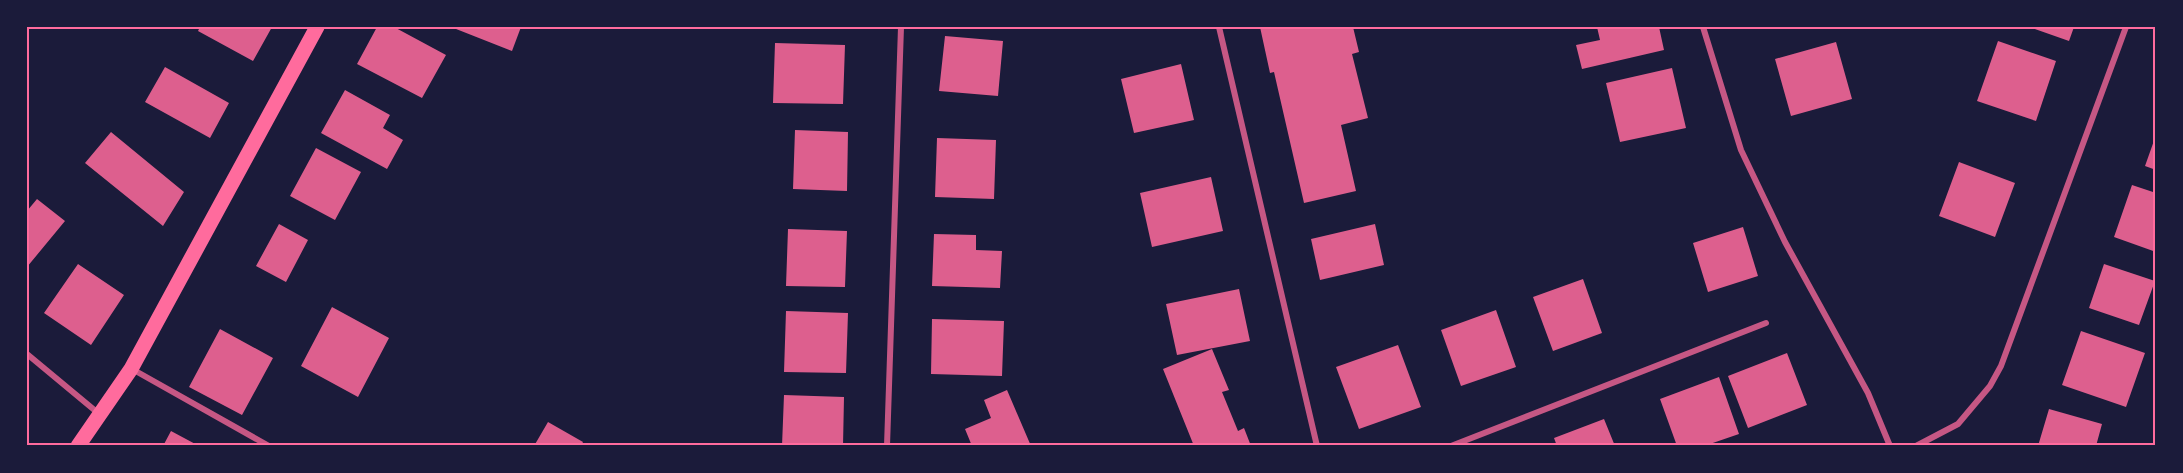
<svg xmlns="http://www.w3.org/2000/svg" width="2183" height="473" viewBox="0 0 2183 473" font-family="'Playfair Display',serif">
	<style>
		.building { fill: #dd5f8e }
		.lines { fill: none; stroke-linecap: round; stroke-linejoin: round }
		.minor { stroke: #c65784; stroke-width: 6 }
		.primary { stroke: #ff6b9d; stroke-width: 15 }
		.neatline { fill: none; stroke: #ff6b9d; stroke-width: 2 }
	</style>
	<rect width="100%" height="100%" fill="#1b1b3a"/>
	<!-- building -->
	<path class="building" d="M200,27H272L253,61L198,31Z
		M377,27H394L446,55L422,98L357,64Z
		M451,27H521L512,51Z
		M1260,27H1353L1359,52L1352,54L1368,118L1341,125L1356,191L1304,203L1274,72L1270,73Z
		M1597,27H1659L1664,50L1582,69L1576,45L1600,40Z
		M2029,27H2074L2069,41Z
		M945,36L1003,41L998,96L939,91Z
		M1998,41L2056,61L2036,121L1977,101Z
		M1836,42L1852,99L1791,116L1775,59Z
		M775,43L845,45L843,104L773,103Z
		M1181,64L1194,120L1134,133L1121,79Z
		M165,67L229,103L210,138L145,102Z
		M1672,68L1686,128L1620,142L1606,83Z
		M345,90L390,115L383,128L403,140L387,169L321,133Z
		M795,130L848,132L847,191L793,189Z
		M111,132L184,192L163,226L85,163Z
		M2156,135V170L2145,166Z
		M937,138L996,140L994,199L935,197Z
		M316,148L361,172L335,220L290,196Z
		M1959,162L2015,183L1995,237L1939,216Z
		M1211,177L1223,231L1152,247L1140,193Z
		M2132,185L2156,193V252L2114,237Z
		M37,199L65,221L27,267V211Z
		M279,224L308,240L286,282L256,266Z
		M1375,224L1384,265L1320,280L1311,239Z
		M1743,227L1758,276L1708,292L1693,243Z
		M788,229L847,231L845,287L786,286Z
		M934,234L976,235V250L1002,251L1000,288L932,286Z
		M78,264L124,295L91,345L44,313Z
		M2104,264L2155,281L2139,325L2089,308Z
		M1583,279L1602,333L1553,351L1533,297Z
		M1239,289L1250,341L1177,355L1166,304Z
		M332,307L389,338L358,397L301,366Z
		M1496,310L1516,367L1461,386L1441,330Z
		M786,311L848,313L846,373L784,372Z
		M932,319L1004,321L1002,376L931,374Z
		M220,329L273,358L242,415L189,387Z
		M2081,331L2145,353L2126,407L2062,385Z
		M1398,345L1421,407L1359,429L1336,367Z
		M1212,349L1229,390L1222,392L1238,431L1244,428L1251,446H1194L1163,369Z
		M1787,353L1807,405L1748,428L1728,376Z
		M1719,377L1739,434L1704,446H1677L1660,399Z
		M1007,390L1031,446H972L965,429L991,418L984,400Z
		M784,395L844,397L843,446H782Z
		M2049,409L2102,424L2096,446H2038Z
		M1604,419L1615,446H1557L1554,438Z
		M548,422L583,442L581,446H534Z
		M171,431L199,446H163Z"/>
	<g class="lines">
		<!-- minor -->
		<path class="minor" d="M1219,27L1317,446
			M1703,27L1741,150L1785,242L1868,393L1890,446
			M27,354L98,413
			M132,369L269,446
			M887,446L901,27
			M1451,446L1766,323
			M1916,446L1958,424L1990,386L2001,366L2126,27"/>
		<!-- primary -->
		<path class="primary" d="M78,446L131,369L317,27"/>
	</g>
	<!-- border -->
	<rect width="2183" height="473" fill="none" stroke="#1b1b3a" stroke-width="57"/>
	<rect x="28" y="28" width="2126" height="416" class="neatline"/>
</svg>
